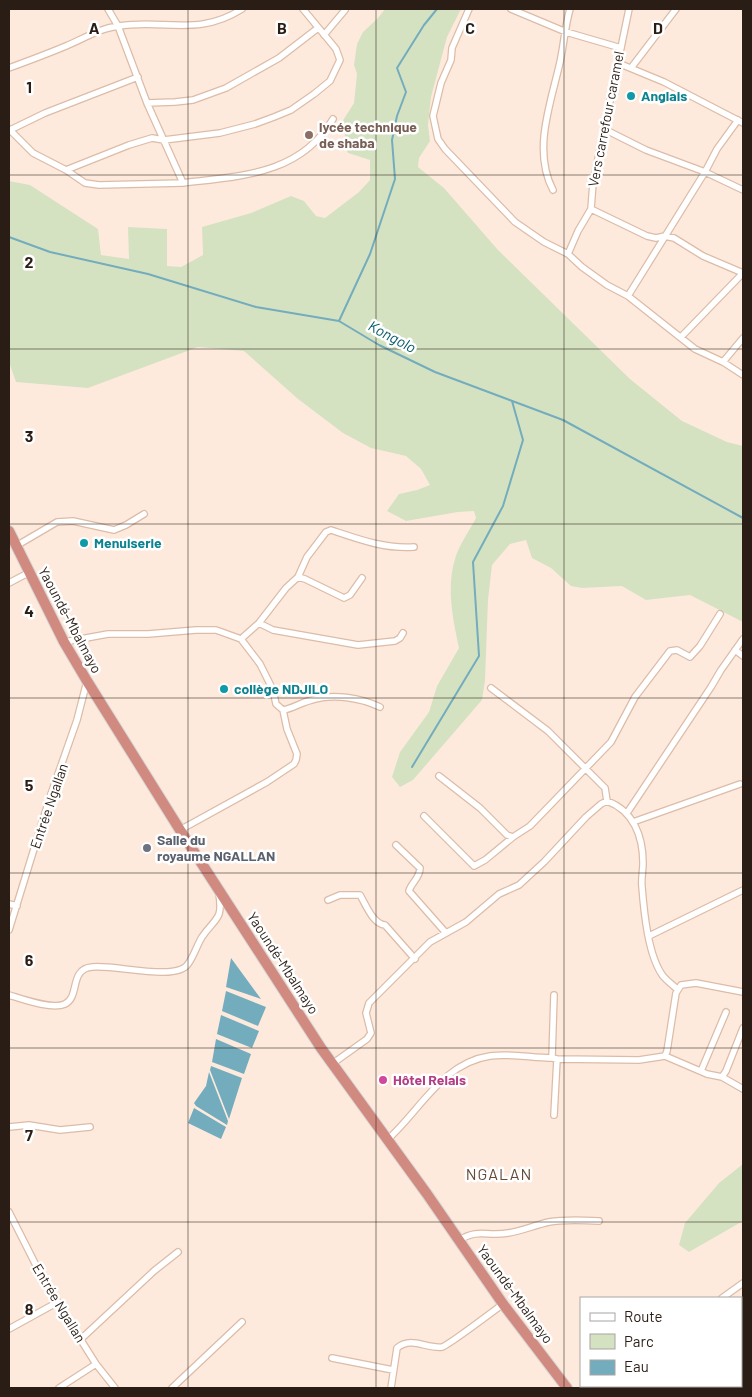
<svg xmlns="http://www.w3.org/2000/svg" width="752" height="1397" viewBox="0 0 752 1397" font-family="Barlow,sans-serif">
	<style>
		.green { fill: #d5e2c2 }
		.water { fill: #73acbc }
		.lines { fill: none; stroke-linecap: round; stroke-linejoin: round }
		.stream { stroke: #73acbc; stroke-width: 2 }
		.minor-casing { stroke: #dcbca7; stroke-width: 8 }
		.trunk-casing { stroke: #d8d6d5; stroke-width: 12 }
		.minor { stroke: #fff; stroke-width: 5.5 }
		.trunk { stroke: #d08a80; stroke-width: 10 }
		.grid { fill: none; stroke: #291d15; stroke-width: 1; stroke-opacity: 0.55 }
		.culture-dot { fill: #0f9aa8; stroke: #fff; stroke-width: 2 }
		.education-dot { fill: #8d6e63; stroke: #fff; stroke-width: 2 }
		.worship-dot { fill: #6b7280; stroke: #fff; stroke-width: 2 }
		.hotel-dot { fill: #d1479c; stroke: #fff; stroke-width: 2 }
		.labels { text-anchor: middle; stroke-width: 5; stroke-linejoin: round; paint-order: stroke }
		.culture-label { font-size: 14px; font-weight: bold; fill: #0d838f; stroke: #fff; text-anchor: start }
		.street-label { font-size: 14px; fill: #291d15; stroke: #fff }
		.education-label { font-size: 14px; font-weight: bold; fill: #785e54; stroke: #fff; text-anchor: start }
		.worship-label { font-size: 14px; font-weight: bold; fill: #5b616d; stroke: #fff; text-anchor: start }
		.hotel-label { font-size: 14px; font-weight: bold; fill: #b23c85; stroke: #fff; text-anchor: start }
		.water-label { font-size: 15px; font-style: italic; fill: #035869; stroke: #fff }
		.quarter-label { font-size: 16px; letter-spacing: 1px; fill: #654a38; stroke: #fff }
		.grid-label { font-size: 16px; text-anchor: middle; font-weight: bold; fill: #291d15; stroke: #fff; stroke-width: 5; stroke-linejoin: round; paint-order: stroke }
	</style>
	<rect width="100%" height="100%" fill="#feeadd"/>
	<!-- green -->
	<path class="green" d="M385,9H461L447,37L431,97L428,125L430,141L419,158L418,167L444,188L498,250L630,379L682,421L727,442L743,446V622L690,595L646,600L622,586L582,588L571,586L551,568L532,558L526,540L510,544L492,565L488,600L485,681L482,700L413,780L400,787L392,777L400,752L429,712L437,686L459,648C453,620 446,588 455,559C459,545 469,531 476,518L474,511L458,512L406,521L387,511L399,494L417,490L430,485L421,469L406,456L371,448L343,433L298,399L244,351L198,347L88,388L16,382L9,362V181L30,185L98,229L101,255L129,259L128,227L167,229V266L181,267L203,255L202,227L251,213L291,196L304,201L316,216L325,218L359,192L370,180V160L348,153L343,142L346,131L342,122L354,103L357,74L354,65L357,44L363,32L378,18Z
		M743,1164V1221L689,1252L679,1245L685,1223L719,1183Z"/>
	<!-- water -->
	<path class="water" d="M231,958L261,999L226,987Z
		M226,991L266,1007L258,1026L222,1011Z
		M221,1015L259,1031L252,1048L217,1034Z
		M216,1039L251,1054L244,1074L212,1062Z
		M211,1066L242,1078L229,1119L210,1070Z
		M209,1072L228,1121L227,1125L196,1106L194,1103L206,1086Z
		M194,1108L226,1127L221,1139L188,1123Z"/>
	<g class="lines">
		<!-- stream -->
		<path class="stream" d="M9,237L50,252L148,274L256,307L339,321L379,345L435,372L563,420L743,518
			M339,321L370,254L395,179L392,140L397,116L406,92L397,68L424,25L437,9
			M412,767L479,656L473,562L503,506L523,440L512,401"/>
		<!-- minor casing -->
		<g class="minor-casing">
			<path id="minor" d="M469,9L452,48L451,60L441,83L433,116L438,139L445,149L515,222L544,242L568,254L582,267L607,285L628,296L695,349L723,362L743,375
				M511,9L566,32L621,48
				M324,35L345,10
				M618,63L664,82L743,123
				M9,68C28,61 47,54 66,46C83,39 100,28 119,26C165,19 198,37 242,9
				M631,68L676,9
				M147,103L175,102L193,100L226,88L279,58L318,28
				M9,129L33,153L66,170L85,183L99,185L183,183L147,103L118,26L108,9
				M604,129L646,150L705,172L743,190
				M10,130L45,113L138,77
				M66,170L129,145L152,138L164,140L220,133L255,124L274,117L291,110L314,94L330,81L340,60L336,49L303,9
				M183,183C240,176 300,175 333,119
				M553,190C532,150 551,103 560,62C564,44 565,26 570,9
				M591,209L647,236L656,238L665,236L674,238L703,256L743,273
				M568,254L578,231L591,209L593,183L629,9
				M628,296L705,172L717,149L738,120
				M681,337L743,273
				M723,362L743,338
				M16,546L57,522L73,521L114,530L126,525L144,514
				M298,577L305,579L344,598L350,595L362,578
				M9,583L30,572
				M259,623L273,630L358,645L395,641L400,638L403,633
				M241,639L259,623L286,588L298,577L307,557L326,532L331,530C358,539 384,549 414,547
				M64,642L108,634H148L196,630H216L241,639L260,664L273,690L276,704L283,710L287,729L297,754L296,760L294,764L267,782L180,830
				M735,650L743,656
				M491,688L548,731L605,788L607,801
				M283,710C292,709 302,702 312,700C333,693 361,698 380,707
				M439,776L480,808L507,835L513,837L530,826L611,742L635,697L670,651L677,650L690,657L700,646L720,614
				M627,813L711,687L721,670L743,639
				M424,816L474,866L485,860L513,837
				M633,822L740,784
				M396,845L420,868C420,878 411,883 409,891L446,933
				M328,900L340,895H360C366,905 373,924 385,925L415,959
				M9,904L17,906
				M9,930L50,797L77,720L87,681
				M649,936L743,890
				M9,995C22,999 52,1010 65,1004C80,997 69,969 92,967C114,964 176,982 188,964C194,956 197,945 202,937C216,917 223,920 219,894
				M665,1056L707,1074L722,1077L726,1071L743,1028
				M552,1058L554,995
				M332,1064L367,1039L371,1033L366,1013L369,1003L430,942L466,922L499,894L519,885L544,862L586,817L601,804L607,801C634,811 643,837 643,863C643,871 641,879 642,887C644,912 648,956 663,976C667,981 673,985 677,989
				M701,1071L726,1012
				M722,1077L743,1089
				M554,1115L557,1059
				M9,1127L29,1125L60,1130L90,1127
				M387,1140C420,1111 442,1063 490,1056C510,1053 532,1058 552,1058L557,1059L639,1060L665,1056L667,1051L676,993L681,985L696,983L743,992
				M9,1212L45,1283L96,1364L115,1388
				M459,1240C480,1228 486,1237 508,1233C522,1231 535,1225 549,1222C565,1219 582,1220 599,1221
				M722,1298L743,1283
				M9,1329L58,1302
				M81,1339L154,1271L178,1252
				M332,1358L393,1370
				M59,1388L96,1364
				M172,1388L242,1322
				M391,1388L397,1348C412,1336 426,1349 442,1347C447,1346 495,1310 503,1304
				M593,1388L597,1386"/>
		</g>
		<!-- trunk casing -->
		<g class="trunk-casing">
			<path id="trunk" d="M9,531L64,642L87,681L180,830L321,1048L427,1194L503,1304L567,1388"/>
		</g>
		<!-- minor -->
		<use href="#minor" class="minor"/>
		<!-- trunk -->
		<use href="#trunk" class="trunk"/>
	</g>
	<!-- grid -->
	<path class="grid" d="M188,9V1388M376,9V1388M564,9V1388M9,175H743M9,349H743M9,524H743M9,698H743M9,873H743M9,1048H743M9,1222H743"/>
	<!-- markers -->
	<g class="culture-dot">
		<circle cx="631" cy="96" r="5"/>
		<circle cx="84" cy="543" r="5"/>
		<circle cx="224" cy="689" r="5"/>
	</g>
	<circle class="education-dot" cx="309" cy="135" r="5"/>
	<circle class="worship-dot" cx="147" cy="848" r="5"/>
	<circle class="hotel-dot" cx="383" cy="1080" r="5"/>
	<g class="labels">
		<!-- culture labels -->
		<g class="culture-label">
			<text x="641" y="101">Anglais</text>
			<text x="94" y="548">Menuiserie</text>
			<text x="234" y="694">collège NDJILO</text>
		</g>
		<!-- street labels -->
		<g class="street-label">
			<text transform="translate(606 119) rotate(-79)" y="5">Vers carrefour caramel</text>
			<text transform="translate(70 620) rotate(62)" y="5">Yaoundé-Mbalmayo</text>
			<text transform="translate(49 806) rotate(-71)" y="5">Entrée Ngallan</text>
			<text transform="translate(283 963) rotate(57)" y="5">Yaoundé-Mbalmayo</text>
			<text transform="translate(515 1294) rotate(54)" y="5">Yaoundé-Mbalmayo</text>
			<text transform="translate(59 1303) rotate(59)" y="5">Entrée Ngallan</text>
		</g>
		<!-- education labels -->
		<g class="education-label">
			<text x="319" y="132">lycée technique<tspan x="319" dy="16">de shaba</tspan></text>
		</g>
		<!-- worship labels -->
		<g class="worship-label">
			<text x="157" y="845">Salle du<tspan x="157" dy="16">royaume NGALLAN</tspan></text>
		</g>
		<!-- hotel labels -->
		<g class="hotel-label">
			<text x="393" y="1085">Hôtel Relais</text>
		</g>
		<!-- water labels -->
		<g class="water-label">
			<text transform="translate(392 337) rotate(28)" y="5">Kongolo</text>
		</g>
		<!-- quarter labels -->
		<g class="quarter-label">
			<text x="499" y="1180">NGALAN</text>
		</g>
	</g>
	<g class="grid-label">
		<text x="94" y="34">A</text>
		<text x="282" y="34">B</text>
		<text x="470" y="34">C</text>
		<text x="658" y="34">D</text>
		<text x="29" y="93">1</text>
		<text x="29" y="268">2</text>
		<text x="29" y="442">3</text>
		<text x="29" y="617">4</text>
		<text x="29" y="791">5</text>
		<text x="29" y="966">6</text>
		<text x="29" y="1141">7</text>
		<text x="29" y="1315">8</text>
	</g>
	<!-- border -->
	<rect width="752" height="1397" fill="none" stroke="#291d15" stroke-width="20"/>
	<!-- legend -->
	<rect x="580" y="1297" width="162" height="90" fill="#ffffff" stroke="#a9a5a1"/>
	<rect x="590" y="1313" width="25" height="8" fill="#ffffff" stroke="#a9a5a1"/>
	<text x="624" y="1322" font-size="15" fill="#291d15">Route</text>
	<rect x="590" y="1334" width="25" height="15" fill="#d5e2c2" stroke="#a9a5a1"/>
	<text x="624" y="1347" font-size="15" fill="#291d15">Parc</text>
	<rect x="590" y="1360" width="25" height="15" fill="#73acbc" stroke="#a9a5a1"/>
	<text x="624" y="1372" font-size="15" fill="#291d15">Eau</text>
</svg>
